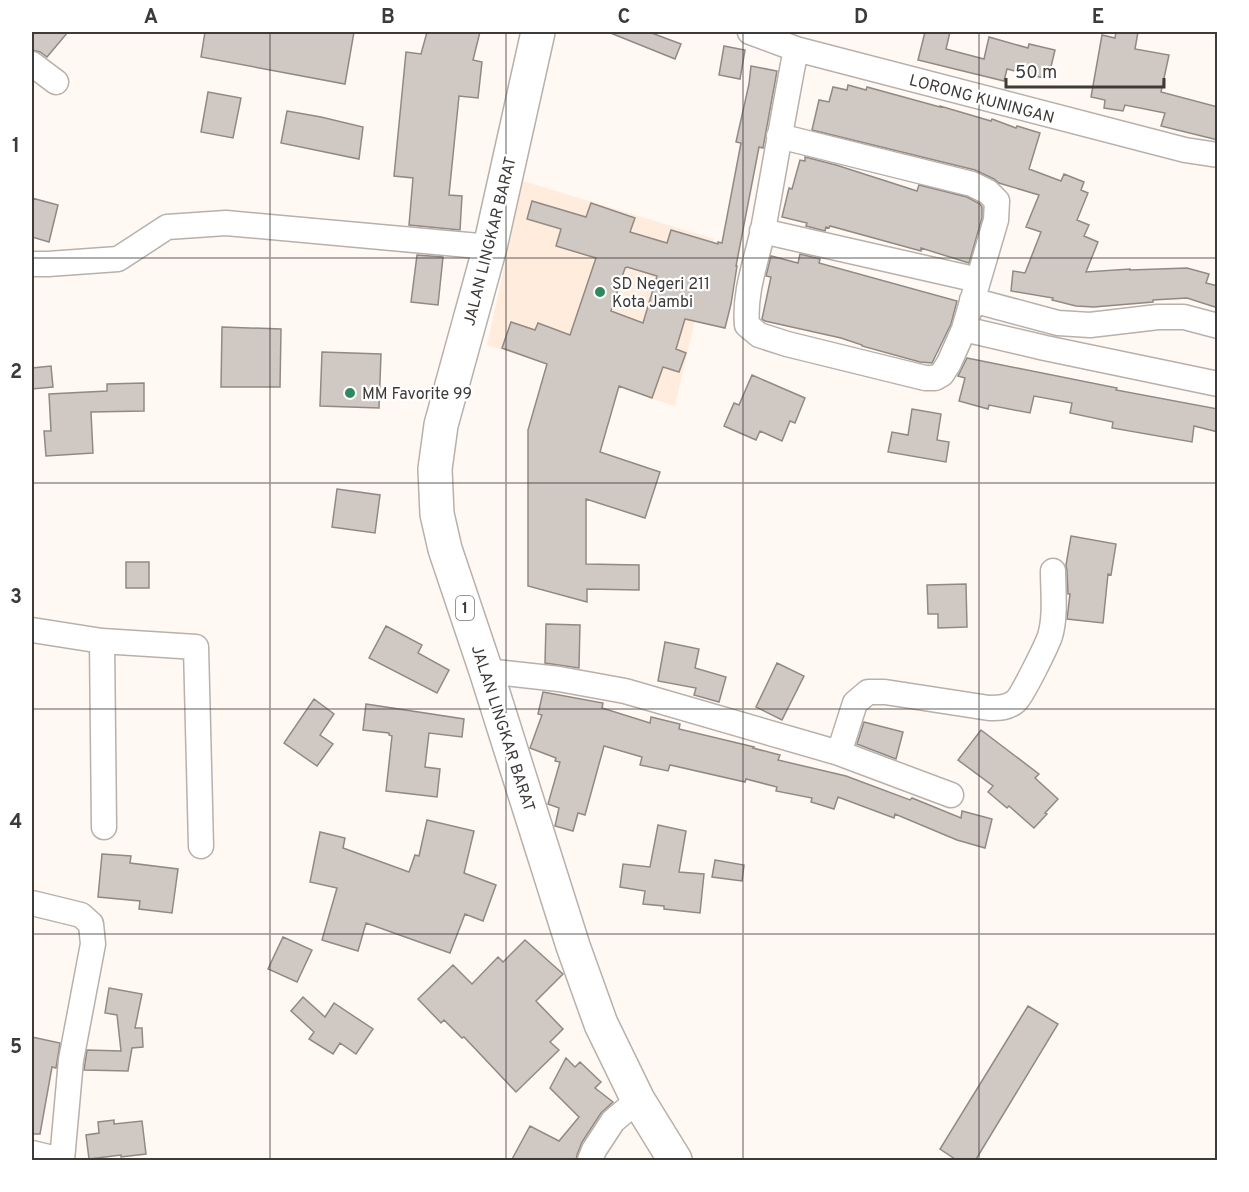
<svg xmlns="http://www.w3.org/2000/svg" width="1249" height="1192" viewBox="0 0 1249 1192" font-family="Overpass,sans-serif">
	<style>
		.education { fill: #ffecdc }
		.building { fill: #d0c8c2; stroke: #918a84; stroke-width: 1.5; fill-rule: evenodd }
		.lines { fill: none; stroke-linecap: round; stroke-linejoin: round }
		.minor-casing { stroke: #b8b0ab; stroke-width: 27 }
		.trunk-casing { stroke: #b8b0ab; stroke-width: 36 }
		.minor { stroke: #fff; stroke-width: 24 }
		.trunk { stroke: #fff; stroke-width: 33 }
		.grid { fill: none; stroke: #3d3a38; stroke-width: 1.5; stroke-opacity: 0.55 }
		.poi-dot { fill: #30895e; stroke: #fff; stroke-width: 2 }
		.labels { text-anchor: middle; stroke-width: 4.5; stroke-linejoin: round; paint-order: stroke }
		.shield { fill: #fff; stroke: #777574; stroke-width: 1.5 }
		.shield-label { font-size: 15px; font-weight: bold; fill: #3d3a38 }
		.street-label { font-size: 16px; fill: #3d3a38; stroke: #fff }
		.poi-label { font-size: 16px; fill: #3d3a38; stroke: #fff; text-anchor: start }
		.neatline { fill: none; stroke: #3d3a38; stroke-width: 2 }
		.grid-label { font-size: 20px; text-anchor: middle; font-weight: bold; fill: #3d3a38 }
	</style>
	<rect width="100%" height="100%" fill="#fff8f3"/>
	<!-- education -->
	<path class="education" d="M523,181L714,239L675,406L487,345Z"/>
	<!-- building -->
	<path class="building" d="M32,32H68L47,57L40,52L32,50Z
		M205,32H354L345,84L201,57Z
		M427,32H480L473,60L482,62L478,98L459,96L449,195L462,196L460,230L409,225L413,178L394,176L406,52L421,54Z
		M608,32H649L681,44L675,59Z
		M925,32H950L946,49L984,59L989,37L1028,48L1029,44L1055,50L1048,79L1007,69L1004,81L918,60Z
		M1116,32H1138L1135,49L1169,55L1161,92L1218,107V140L1161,126L1165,113L1125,105L1123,111L1104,108L1105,100L1091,97L1102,35L1115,38Z
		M724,46L745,50L740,79L719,75Z
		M751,66L777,71L763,148L759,147L736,266H737L731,304L725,328L685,319L676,349L686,353L679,372L663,367L652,398L619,386L600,452L660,472L645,518L586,499V564L639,565V590L587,589V602L528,586V430L547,364L502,348L511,322L535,330L538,323L570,335L596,258L556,246L561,229L527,219L532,201L586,217L591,203L635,218L630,232L667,243L671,230L718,244V242L722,243L741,143L736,142L749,84ZM627,267L657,276L643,323L611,311L625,268Z
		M848,85L866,90L867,87L940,107V106L991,121L992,119L1016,128L1017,126L1040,133L1029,169L1061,181L1064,174L1084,182L1081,190L1088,193L1077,220L1089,225L1084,236L1098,242L1086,272L1130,269V270L1187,268L1209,274L1206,283L1218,286V308L1187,298L1153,300V302L1094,307L1076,306L1052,300L1053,298L1011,291L1013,271L1025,273L1041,232L1026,227L1039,195L999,183L994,179L975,170L812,130L819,100L829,102L833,87L847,90Z
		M208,92L241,98L233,138L201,132Z
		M287,111L321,117L363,127L359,159L281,143Z
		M805,157L836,165L917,191L919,185L967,197L980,204L982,207V218L969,263L921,248V251L830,226L829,228L826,227L825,231L806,226L807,223L782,217L789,188L792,189L800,160L805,161Z
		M32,198L58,205L49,242L32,237Z
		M800,254L820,259L819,263L957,301L951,324L932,363L920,362L862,346V345L841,338L765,321L762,319L771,277L766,276L771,256L798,263Z
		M417,255L443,257L438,305L411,302Z
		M222,327L281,329L280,387H221Z
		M322,352L381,354L379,408L320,406Z
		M967,358L1117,388L1116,390L1218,409V432L1194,426L1192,442L1112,428L1113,422L1070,413L1072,403L1034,396L1030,413L989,405L988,409L959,401L965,378L958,376Z
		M51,366L53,387L32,389V368Z
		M752,375L805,398L795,423L790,421L782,441L760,431L756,440L724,426L734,403L739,405Z
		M144,383V411L91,412L93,453L46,456L44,431H51L49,394L107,391V384Z
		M912,409L941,414L937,440L949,442L946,462L888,452L892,432L908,435Z
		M337,489L380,495L375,533L332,527Z
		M1071,536L1116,544L1111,575L1108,574L1103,623L1067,619L1070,594H1068L1067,571L1066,565Z
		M126,562H149V588H126Z
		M966,584L967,627L938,628V614H928L927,585Z
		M546,624L580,625L579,668L545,663Z
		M386,626L422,645L418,653L449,670L437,693L369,658Z
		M665,642L699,649L695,668L726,677L719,702L694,695L696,688L658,681Z
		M777,663L804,676L782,720L756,707Z
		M543,692L603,703L602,708L650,723L651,717L680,724L679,729L754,747L753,748L780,755L778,760L846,776L910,800L912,798L961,818L962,811L992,819L985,848L957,840L895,814L894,818L838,797L834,809L811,802L812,798L776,791L777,787L746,779L745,782L670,765L668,771L640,765L642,757L604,746L585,815L578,813L573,831L555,826L559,808L548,804L560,762L555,761L556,758L530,748L542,715L538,714Z
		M314,699L334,714L320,735L333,744L317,766L284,743Z
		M366,704L464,719L462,737L429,733L425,767L440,769L437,797L386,791L392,736L389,735V733L363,730Z
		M864,722L903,732L896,759L857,744Z
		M981,730L1039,774L1035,778L1058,799L1045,813L1047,814L1034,828L1009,806L1007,808L988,792L993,786L958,760Z
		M427,820L474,831L464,873L496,885L483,921L465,914L450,953L366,923L358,951L322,940L337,888L310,882L320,832L345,838L343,848L409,872L415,855L419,856Z
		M658,825L686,831L679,872L704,874L700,913L664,909V906L643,904L645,891L620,887L623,864L650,867Z
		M102,854L131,856L130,863L178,869L172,913L139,909L140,901L98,897Z
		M715,860L744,865L742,881L712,877Z
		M283,937L312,950L297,982L268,969Z
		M525,940L563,974L536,1001L563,1029L550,1042L559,1050L516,1092L464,1037L462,1038L444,1020L441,1023L418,999L453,965L472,984L498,957L503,962Z
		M109,988L142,994L135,1028H142L143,1047L132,1048L128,1071L84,1070L87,1050L121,1051L117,1015L105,1013Z
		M303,997L325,1017L334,1003L373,1029L356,1054L340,1043L333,1054L309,1039L314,1032L291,1011Z
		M1028,1006L1058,1024L975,1161H958L940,1149Z
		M32,1037L60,1043L56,1068L52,1067L40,1134H32Z
		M566,1058L575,1067L580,1062L601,1082L595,1088L613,1102L601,1113L582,1142L577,1155L576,1161H511L530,1126L559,1141L579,1117L550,1088Z
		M114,1120V1124L142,1121L146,1154L121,1157V1155L89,1159L86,1135L99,1133L98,1122Z"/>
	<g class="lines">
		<!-- minor casing -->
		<g class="minor-casing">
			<path id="minor" d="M750,32L796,49L1185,150L1218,155
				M32,64L56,82
				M779,136L972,184L988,192L997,201L996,220L964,329L949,363L942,374L935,378H925L787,344L759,335L747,325C744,293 756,262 763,230C774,170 784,110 796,49
				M762,231L978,280
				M32,264H48L118,259L167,227L226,223L490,247
				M972,300L1058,323L1090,325L1158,317H1184L1218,326
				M964,329L1045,348L1218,384
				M32,630L102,641L196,647L201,846
				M102,641L104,827
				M486,671L559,679L625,691L839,753L951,795
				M839,753L855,703L868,692H885L989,708C999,708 1008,708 1016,701C1022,696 1047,645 1050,636C1056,616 1053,592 1053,571
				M32,903L81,915L91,924L93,944L71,1060L62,1160
				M32,1153L61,1160
				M590,1160L594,1150L613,1121L638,1100"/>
		</g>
		<!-- trunk casing -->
		<g class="trunk-casing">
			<path id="trunk" d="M538,32L490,247L441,425L435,469L437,514L445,549L486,671L573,946L601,1024L638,1100L675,1160"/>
		</g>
		<!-- minor -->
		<use href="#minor" class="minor"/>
		<!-- trunk -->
		<use href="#trunk" class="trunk"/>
	</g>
	<!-- grid -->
	<path class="grid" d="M270,32V1160M506,32V1160M743,32V1160M979,32V1160M32,258H1218M32,483H1218M32,709H1218M32,934H1218"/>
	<!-- markers -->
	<g class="poi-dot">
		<circle cx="600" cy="292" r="6"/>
		<circle cx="350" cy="393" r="6"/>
	</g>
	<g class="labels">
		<!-- shield labels -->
		<rect class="shield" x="456" y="596" width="18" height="24" rx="4.5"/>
		<g class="shield-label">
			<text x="465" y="613">1</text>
		</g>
		<!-- street labels -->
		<g class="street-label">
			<text transform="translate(982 98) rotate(15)" y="6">LORONG KUNINGAN</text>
			<text transform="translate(489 241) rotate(-76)" y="6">JALAN LINGKAR BARAT</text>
			<text transform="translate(504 728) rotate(72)" y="6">JALAN LINGKAR BARAT</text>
		</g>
		<!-- poi labels -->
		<g class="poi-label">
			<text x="612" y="289">SD Negeri 211<tspan x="612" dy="18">Kota Jambi</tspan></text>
			<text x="362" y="399">MM Favorite 99</text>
		</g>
	</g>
	<!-- border -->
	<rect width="1249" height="1192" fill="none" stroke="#ffffff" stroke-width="66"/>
	<!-- scale -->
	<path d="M1006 78v9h158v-9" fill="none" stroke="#3d3a38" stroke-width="3"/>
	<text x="1015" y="78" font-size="18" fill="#3d3a38" stroke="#ffffff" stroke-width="4.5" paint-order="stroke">50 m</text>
	<rect x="33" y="33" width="1183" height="1126" class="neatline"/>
	<g class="grid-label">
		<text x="151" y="23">A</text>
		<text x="388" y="23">B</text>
		<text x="624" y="23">C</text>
		<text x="861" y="23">D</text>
		<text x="1098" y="23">E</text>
		<text x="16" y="152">1</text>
		<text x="16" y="378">2</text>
		<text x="16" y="603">3</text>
		<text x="16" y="828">4</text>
		<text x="16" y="1053">5</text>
	</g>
</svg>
